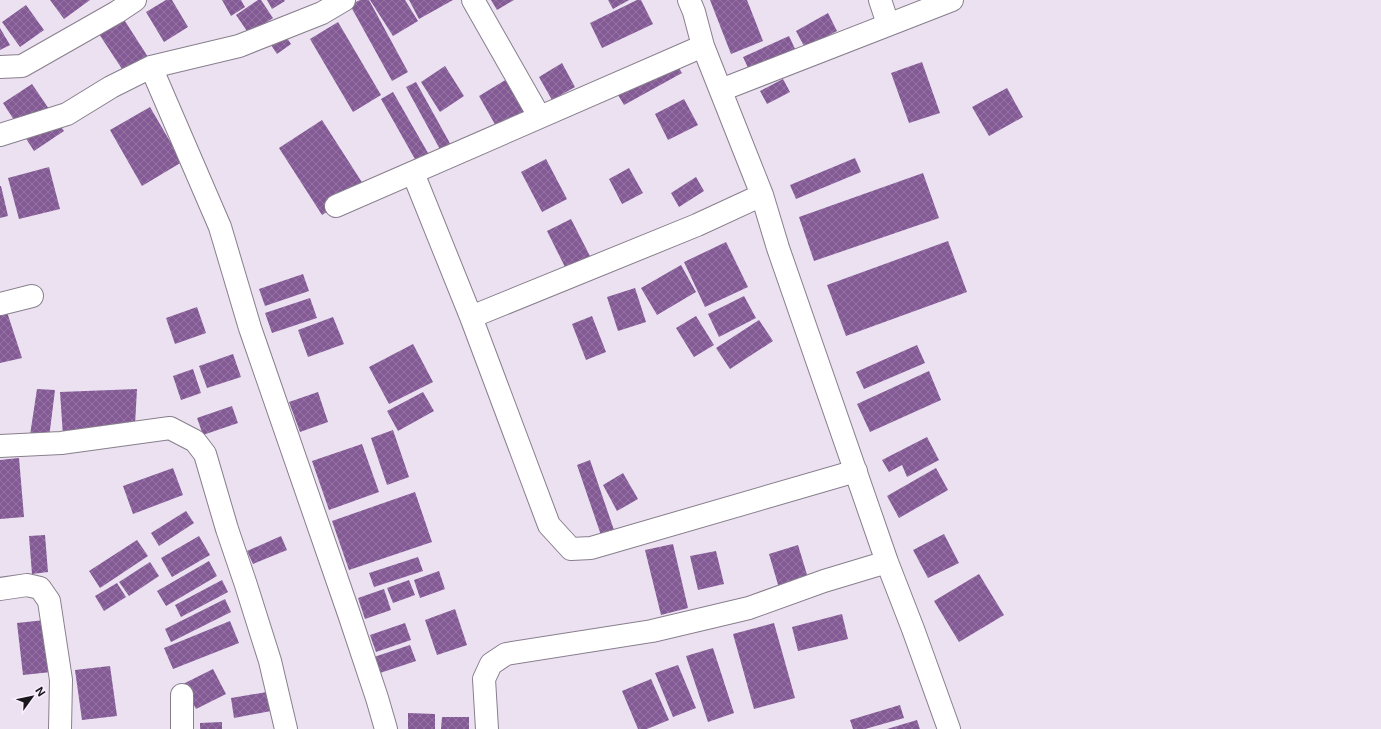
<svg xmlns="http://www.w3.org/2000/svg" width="1381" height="729" viewBox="0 0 1381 729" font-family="Inter,sans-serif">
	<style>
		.building { fill: url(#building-cross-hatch) }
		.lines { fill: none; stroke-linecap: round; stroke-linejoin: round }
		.minor-casing { stroke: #887f8d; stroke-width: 24 }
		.minor { stroke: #fff; stroke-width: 22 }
	</style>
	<defs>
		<pattern id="building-cross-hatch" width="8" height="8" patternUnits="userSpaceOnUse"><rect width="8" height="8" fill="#835996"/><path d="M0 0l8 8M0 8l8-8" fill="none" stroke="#9476a1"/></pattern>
	</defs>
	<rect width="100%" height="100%" fill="#ece1f1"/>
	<!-- building -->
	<path class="building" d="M50,0H90L64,19Z
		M166,0H172L188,27L164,42L146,12Z
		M222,0H241L245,7L231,16Z
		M258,0H261L273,18L249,34L236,15Z
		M267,0H284L285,1L272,9Z
		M360,0H369L408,72L392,81L350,5Z
		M370,0H405L418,21L393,36Z
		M409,0H453L419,19Z
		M491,0H514L497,10Z
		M608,0H629L613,9Z
		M637,0H641L653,24L602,48L590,23Z
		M710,0H747L763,41L731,54Z
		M26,5L44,30L20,47L2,22Z
		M828,13L837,31L805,48L796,31Z
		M123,18L148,57L124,72L99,34Z
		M338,22L381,95L353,112L310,39Z
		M0,28L10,45L0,50Z
		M285,35L291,44L277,54L271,45Z
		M789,36L796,51L750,72L743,57Z
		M922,62L940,113L909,123L891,73Z
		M562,63L575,87L552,100L539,77Z
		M676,63L682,73L624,105L618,95Z
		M445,66L464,96L440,112L421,82Z
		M507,79L526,112L497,128L479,96Z
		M783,79L790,92L767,104L760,91Z
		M416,82L452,147L442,153L406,87Z
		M32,84L64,131L34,151L3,103Z
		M1007,88L1023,117L989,136L972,107Z
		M393,92L432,160L420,168L381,99Z
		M684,99L698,125L668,140L655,114Z
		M150,107L182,162L142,186L110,130Z
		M322,120L365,187L322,215L279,148Z
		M855,158L861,172L796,199L790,185Z
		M546,159L567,199L542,212L521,172Z
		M49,167L60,209L19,219L8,178Z
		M629,168L643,193L622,204L609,179Z
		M923,173L939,218L814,261L799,217Z
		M696,177L704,191L679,207L671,193Z
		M0,186H1L8,216L0,218Z
		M571,219L591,258L567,271L547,231Z
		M948,241L967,292L846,336L827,285Z
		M726,242L748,287L705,307L684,262Z
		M681,265L696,292L657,315L641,288Z
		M303,274L309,291L265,306L259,289Z
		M635,288L646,322L618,331L607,297Z
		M744,296L756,318L719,337L708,314Z
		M310,298L317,318L272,333L265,313Z
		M197,307L206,333L175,344L166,318Z
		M7,312L22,358L0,363V313Z
		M592,316L606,352L586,360L572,324Z
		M696,316L714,345L694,357L676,328Z
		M333,317L344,344L308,357L298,330Z
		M759,320L773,341L730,369L716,348Z
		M413,344L433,382L389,404L369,367Z
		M917,345L925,363L864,389L856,372Z
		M233,354L241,377L207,388L199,366Z
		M193,369L201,393L181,400L173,376Z
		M929,371L941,400L870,432L857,404Z
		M37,389L55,390L49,438L30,435Z
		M137,389L135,425L63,436L60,392Z
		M318,392L328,422L300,432L289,402Z
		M423,392L434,411L398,431L387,411Z
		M232,406L238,423L203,435L197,418Z
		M393,430L409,477L387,485L371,438Z
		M927,437L939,460L907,477L902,465L889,472L882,460Z
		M362,444L379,492L329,510L312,461Z
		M19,458L24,517L0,519V460Z
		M590,460L615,533L602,538L577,465Z
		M173,468L183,495L133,514L123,486Z
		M936,468L948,490L899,518L887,496Z
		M623,473L638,499L617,511L603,485Z
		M415,492L432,542L349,570L332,521Z
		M186,511L194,523L159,546L151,533Z
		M944,534L959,563L928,578L913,550Z
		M45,535L48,572L32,574L29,536Z
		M199,536L210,555L172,577L161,558Z
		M281,536L287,550L253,564L247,551Z
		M137,540L148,556L100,588L89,571Z
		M673,544L688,608L661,615L645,550Z
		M798,545L808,578L779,588L769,554Z
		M716,551L724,584L698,590L690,556Z
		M418,557L423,571L374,587L369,573Z
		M209,561L217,576L166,606L157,591Z
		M150,562L159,576L129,596L119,582Z
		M439,571L445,589L420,598L414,580Z
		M979,574L1004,615L959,642L934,601Z
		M222,580L228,592L181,617L175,605Z
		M409,580L415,595L393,603L387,588Z
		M117,583L126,597L104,611L95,596Z
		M384,589L391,610L365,619L358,598Z
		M225,599L231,612L171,642L165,629Z
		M455,609L467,645L437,655L425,620Z
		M842,614L848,639L798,651L792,627Z
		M45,620L51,672L23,675L17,623Z
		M230,621L239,643L173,669L164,648Z
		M405,623L411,640L376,652L370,635Z
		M774,623L795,698L754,709L733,634Z
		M410,645L416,661L380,673L374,657Z
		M713,648L734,713L708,722L686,656Z
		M678,665L696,708L673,717L655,673Z
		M110,666L117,716L82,720L75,670Z
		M213,669L226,694L196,709L183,684Z
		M651,679L669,720L647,729H638L622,691Z
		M267,692L271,711L234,718L231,698Z
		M900,705L904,718L865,729H853L850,720Z
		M408,713L435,714V729H408Z
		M442,717H469V729H441Z
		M917,720L920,729H887Z
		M222,722V729H200V723Z"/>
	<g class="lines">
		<!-- minor casing -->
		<g class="minor-casing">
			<path id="minor" d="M473,0L539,116
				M689,0L694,12L703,46L762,195L778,248L887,562L913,629L949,729
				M880,0L888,24
				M0,67L22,66L117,12L135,0
				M151,67L220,227L250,328L349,614L377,698L386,729
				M721,90L952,0
				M0,135L67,114L111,87L151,67L239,46L322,13L344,0
				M413,173L471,317L549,525L571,549L591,548L856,471
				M336,206L703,46
				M0,304L32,296
				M471,317L697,225L762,195
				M0,446L61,443L170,428L195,441L205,454L227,529L246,585L270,661L286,729
				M0,589L27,585L40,588L49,601L61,680L60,729
				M182,695V729
				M487,729L484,679L491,664L506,654L652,631L749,608L824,581L887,562"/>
		</g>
		<!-- minor -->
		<use href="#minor" class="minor"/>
	</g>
	<!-- north arrow -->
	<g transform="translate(32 697) rotate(57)" stroke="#f9eefe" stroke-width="3" paint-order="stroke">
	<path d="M0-3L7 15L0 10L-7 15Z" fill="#1a171c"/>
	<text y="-6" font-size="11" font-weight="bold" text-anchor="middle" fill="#1a171c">N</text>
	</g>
</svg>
